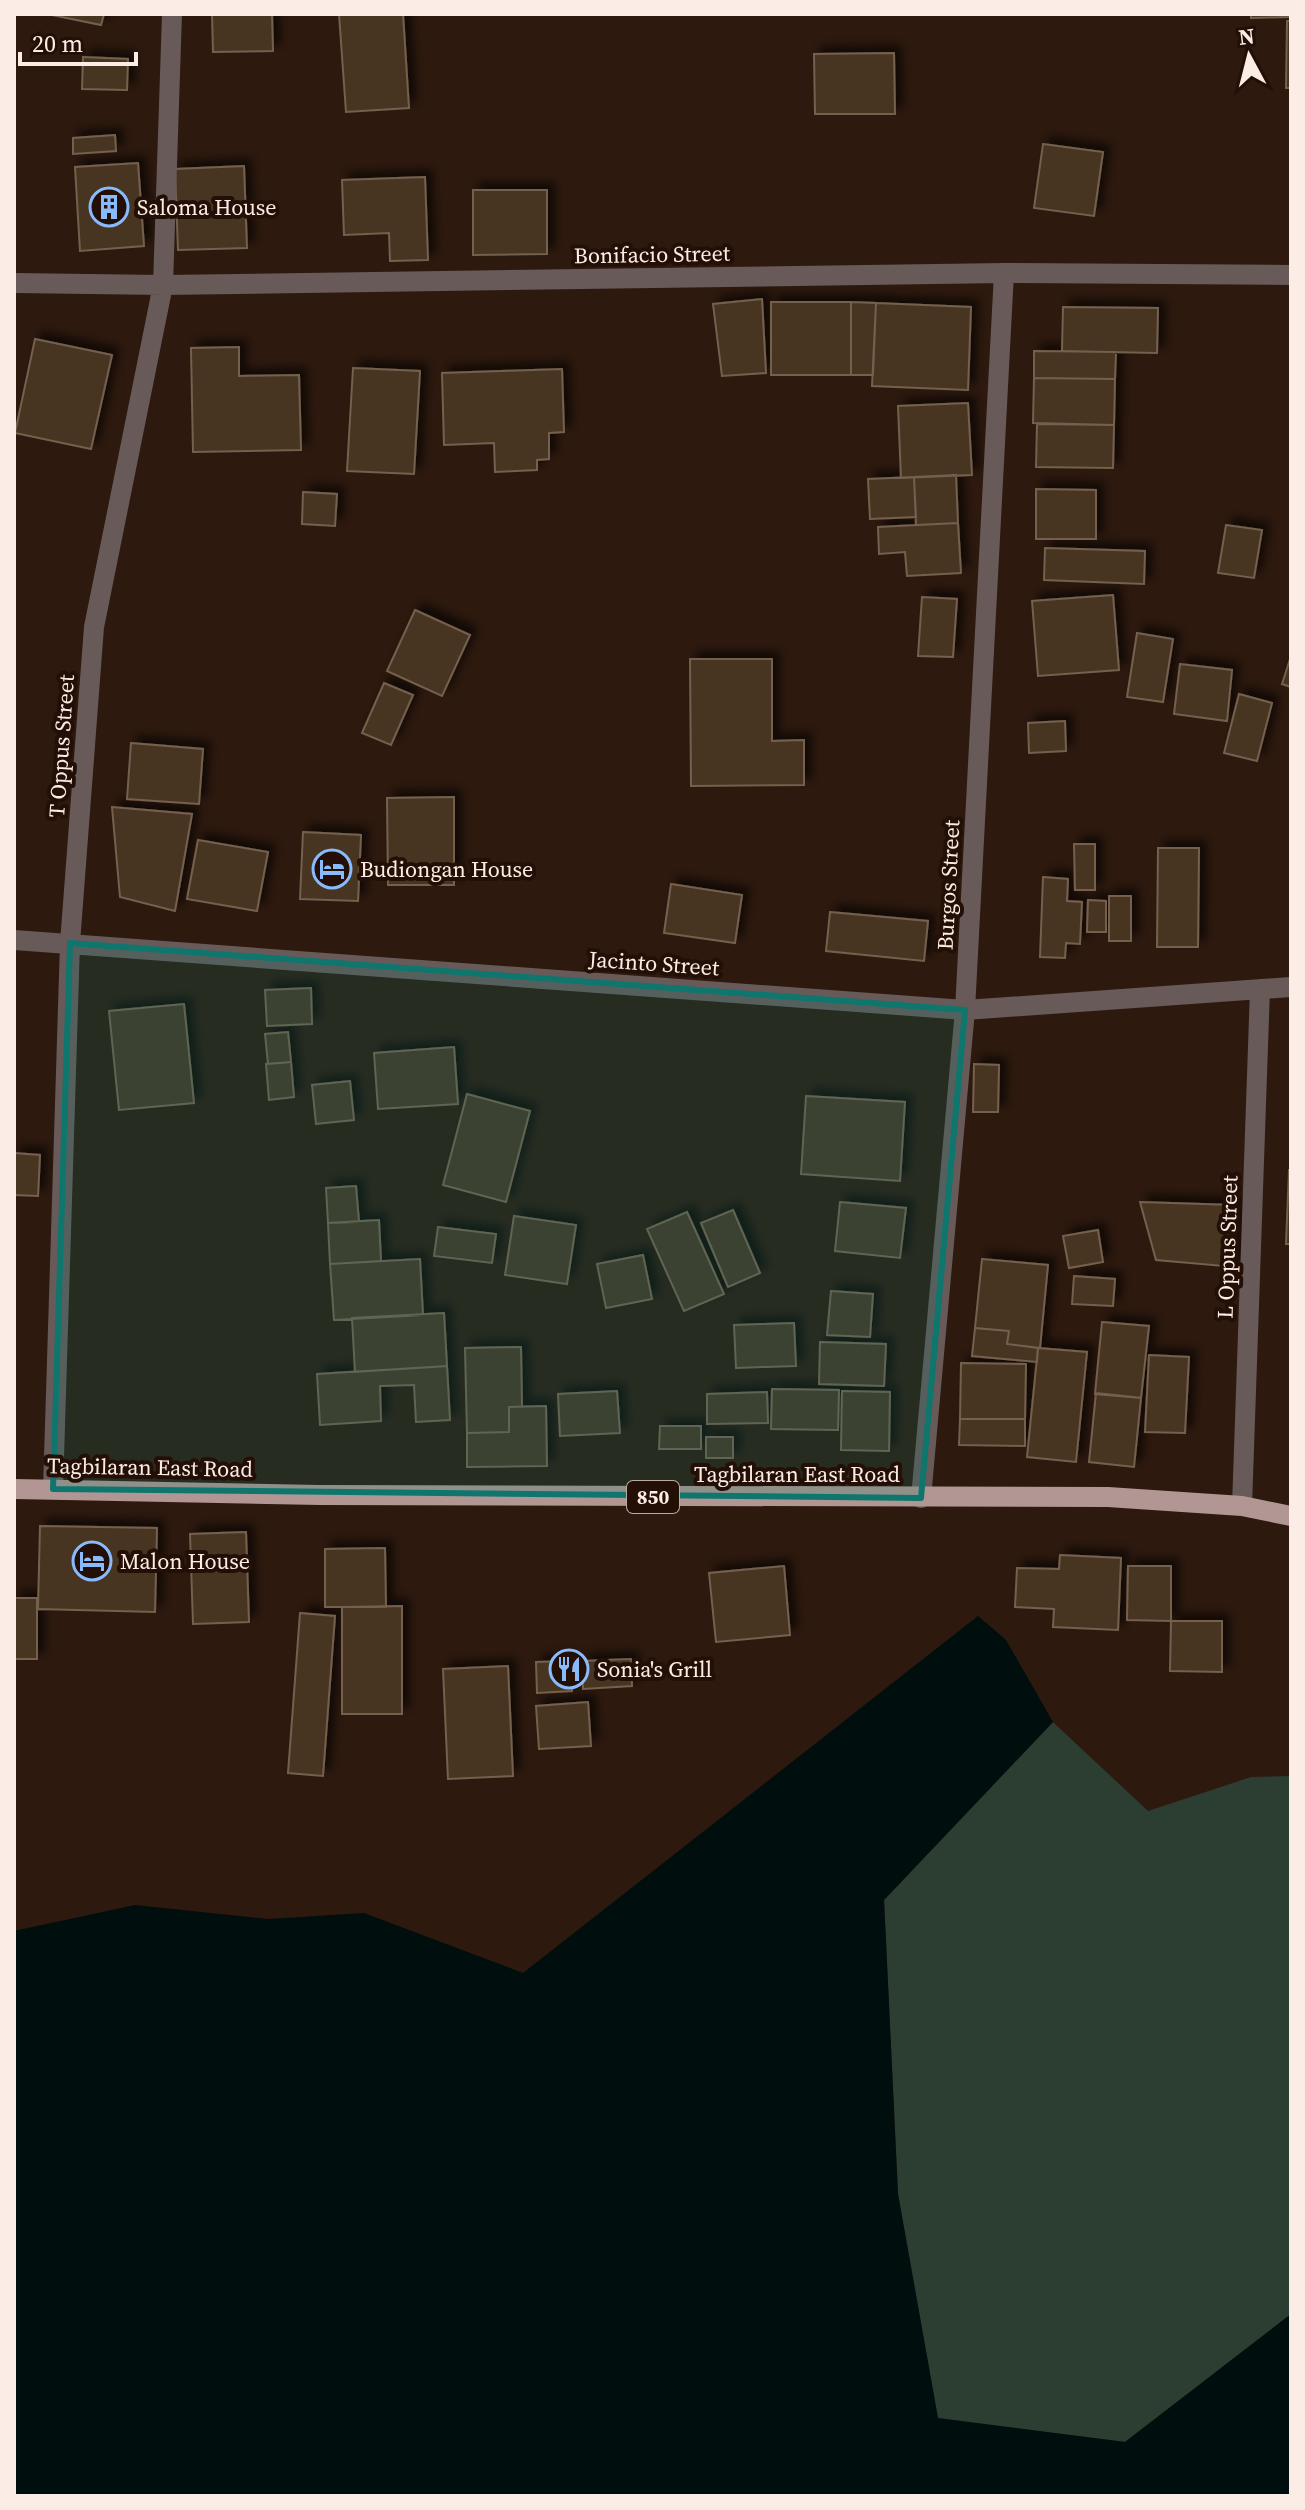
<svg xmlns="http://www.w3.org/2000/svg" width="1305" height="2510" viewBox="0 0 1305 2510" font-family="'Source Serif 4',serif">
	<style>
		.green { fill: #2c3d31 }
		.water { fill: #000e0e }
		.building { fill: #463422; stroke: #74604d; stroke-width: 2; filter: url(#shadow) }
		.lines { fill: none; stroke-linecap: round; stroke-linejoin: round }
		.street { stroke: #675a59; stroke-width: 20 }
		.primary { stroke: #b19693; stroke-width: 20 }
		.marked { fill: #0f766e; fill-opacity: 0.2; stroke: #0f766e; stroke-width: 6; stroke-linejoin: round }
		.labels { text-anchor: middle; stroke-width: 8; stroke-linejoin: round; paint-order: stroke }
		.shield { fill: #230f06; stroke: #baaaa2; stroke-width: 2 }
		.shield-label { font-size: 20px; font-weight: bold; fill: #fbece5 }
		.poi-label { font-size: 22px; fill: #fbece5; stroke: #230f06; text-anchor: start }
		.street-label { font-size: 22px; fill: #fbece5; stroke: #230f06 }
	</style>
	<defs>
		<filter id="shadow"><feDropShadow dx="7" dy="-7" stdDeviation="4" flood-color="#0009"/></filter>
	</defs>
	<rect width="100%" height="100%" fill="#2d190e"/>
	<!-- green -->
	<path class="green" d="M1053,1722L1148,1811L1251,1777L1291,1776V2314L1125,2442L938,2419L898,2194L884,1900Z"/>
	<!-- water -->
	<path class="water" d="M978,1616L1006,1640L1053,1722L884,1900L898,2194L938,2418L1125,2442L1291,2314V2496H14V1931L135,1905L269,1919L364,1913L523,1973Z"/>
	<!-- building -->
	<path class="building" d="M47,14H104L101,25Z
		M212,14H272L273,51L213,52Z
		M339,14H403L409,108L346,112Z
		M1251,14H1291V17L1251,18Z
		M1287,21H1291V88H1286Z
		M894,53L895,114H815L814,54Z
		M83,57L128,59L127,90L82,89Z
		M115,135L116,151L73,154V138Z
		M1043,144L1103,152L1094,216L1034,208Z
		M138,163L144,246L80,251L75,167Z
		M244,166L247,248L178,250L175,169Z
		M425,177L428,260L390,261L389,233L344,235L342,180Z
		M473,190H547V254L473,255Z
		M762,299L766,373L722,376L713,304Z
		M771,302H851V375H771Z
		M851,302L876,303L873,375H851Z
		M876,303L971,307L968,390L872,386Z
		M1063,307L1158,308L1157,353L1062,351Z
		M35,339L112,355L91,449L15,433Z
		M239,347V376L299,375L301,450L193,452L191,348Z
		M1034,351L1116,352L1115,379L1034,378Z
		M353,368L420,371L414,474L347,471Z
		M562,369L564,432L549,433V459L537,460V470L495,472L494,443L444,445L442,373Z
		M1034,378L1115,379L1114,425L1033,423Z
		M968,403L972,475L901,478L898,406Z
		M1037,424L1114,425L1113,468L1036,467Z
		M956,475L958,523L916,525L914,477Z
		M914,477L916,517L870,519L868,479Z
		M1036,489L1096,490V539H1036Z
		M303,492L337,494L335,526L302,524Z
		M958,523L961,573L907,576L905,552L879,554L878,527Z
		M1226,525L1262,530L1254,578L1218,573Z
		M1045,548L1145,551L1144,584L1044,580Z
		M1113,595L1119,670L1038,676L1032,601Z
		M922,597L957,599L953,657L918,656Z
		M415,610L470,635L442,696L387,671Z
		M1137,633L1173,639L1163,702L1127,697Z
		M1291,656V687L1282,684Z
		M690,659H772V741L804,740V785L691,786Z
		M1180,664L1232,670L1227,721L1174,714Z
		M384,683L413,695L391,745L362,733Z
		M1239,694L1272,703L1257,761L1224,753Z
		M1065,721L1066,751L1029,753L1028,723Z
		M131,743L203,749L199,804L127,799Z
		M454,797V885H388L387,798Z
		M112,807L192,814L175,911L120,897Z
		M303,832L361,835L358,901L300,899Z
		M198,840L268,852L257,911L187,899Z
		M1074,844H1095V890H1075Z
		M1158,848H1199L1198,947H1157Z
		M1043,877L1068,879L1067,901L1082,902L1080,944L1066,943L1065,958L1040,957Z
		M671,884L742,895L735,943L664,933Z
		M1109,896H1131V941H1109Z
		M1088,900L1106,901V932H1087Z
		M830,912L928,921L924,961L826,951Z
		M311,988L312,1024L267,1026L265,990Z
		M184,1004L194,1103L119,1110L109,1011Z
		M288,1032L291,1062L268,1064L265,1034Z
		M454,1047L458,1104L378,1109L374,1053Z
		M291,1062L294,1097L269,1100L266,1064Z
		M974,1064L999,1065L998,1112H973Z
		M350,1081L354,1120L316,1124L312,1085Z
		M467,1094L530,1111L506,1202L443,1185Z
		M806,1096L905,1102L900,1181L801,1174Z
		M14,1153L40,1155L38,1196L14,1195Z
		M1289,1170H1291V1244H1286Z
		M356,1186L359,1222L328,1223L326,1188Z
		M840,1202L906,1208L900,1258L835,1251Z
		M1140,1202L1233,1205L1235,1267L1156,1260Z
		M733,1210L760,1273L728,1287L701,1223Z
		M687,1212L724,1294L684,1311L647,1229Z
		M514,1216L576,1225L567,1284L505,1275Z
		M379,1220L381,1261L330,1264L328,1223Z
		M438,1227L496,1234L492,1263L434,1256Z
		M1098,1230L1103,1262L1069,1268L1063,1236Z
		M643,1255L652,1299L606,1308L597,1264Z
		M420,1259L423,1315L334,1320L330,1264Z
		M982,1259L1048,1265L1040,1348L1007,1344L1009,1331L975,1328Z
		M1074,1276L1115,1279L1113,1306L1072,1304Z
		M831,1291L873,1294L870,1337L827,1335Z
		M444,1313L447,1366L355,1372L352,1318Z
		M1102,1322L1149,1326L1141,1398L1095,1394Z
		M794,1323L796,1366L736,1368L734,1325Z
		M975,1328L1009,1331L1007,1344L1038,1348L1037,1362L972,1356Z
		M820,1342L886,1344L884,1386L819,1384Z
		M521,1347L522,1407H509V1432L467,1433L465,1348Z
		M1038,1348L1087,1352L1076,1462L1027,1457Z
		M1149,1355L1189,1357L1185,1433L1145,1432Z
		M961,1363L1026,1364L1025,1419H960Z
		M447,1366L450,1420L416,1422L414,1385L380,1386L381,1421L320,1425L317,1374Z
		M772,1389L839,1390L838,1430L771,1429Z
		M617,1391L620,1433L560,1436L558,1394Z
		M842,1391L890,1392L889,1451L841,1450Z
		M767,1392L768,1423L707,1424V1394Z
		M1096,1393L1141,1398L1134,1467L1089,1462Z
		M546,1406L547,1466L467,1467V1433L509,1432V1407Z
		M960,1419H1025V1446L959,1445Z
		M660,1426H701V1449H659Z
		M706,1437H733V1458H706Z
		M40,1526L157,1528L155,1612L38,1609Z
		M246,1532L249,1622L193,1624L190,1534Z
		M385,1548L386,1607H325V1549Z
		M1060,1555L1121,1558L1118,1630L1053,1627L1054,1609L1015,1607L1017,1568L1059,1569Z
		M784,1566L790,1635L716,1642L709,1573Z
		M1128,1566H1171V1621L1127,1620Z
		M14,1598H37V1659H14Z
		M402,1606V1714H342V1607Z
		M300,1613L335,1616L323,1776L288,1773Z
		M1171,1621H1222V1672L1170,1671Z
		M631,1659L632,1686L583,1689L582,1661Z
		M571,1661L572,1691L537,1693L536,1662Z
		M508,1666L513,1776L448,1779L443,1669Z
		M588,1702L591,1746L539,1749L536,1706Z"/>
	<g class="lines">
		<!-- street -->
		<path class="street" d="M14,283L163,285L1004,273L1291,275
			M14,940L965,1010L1291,987
			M53,1489L70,943L94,627L163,285L172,14
			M921,1498L965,1010L1004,273
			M1242,1506L1260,989"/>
		<!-- primary -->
		<path class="primary" d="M14,1489L320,1495L1108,1497L1242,1506L1291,1516"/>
	</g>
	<!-- marked area -->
	<path class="marked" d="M70,943L965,1010L921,1498L53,1489Z"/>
	<!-- icons -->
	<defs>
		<g id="building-ring" transform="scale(2)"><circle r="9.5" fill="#230f06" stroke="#89bafc" stroke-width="1.5"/><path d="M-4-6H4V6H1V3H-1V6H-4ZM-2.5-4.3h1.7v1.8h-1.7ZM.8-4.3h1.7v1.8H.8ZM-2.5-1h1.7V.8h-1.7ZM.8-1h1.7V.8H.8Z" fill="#89bafc"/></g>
		<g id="hotel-ring" transform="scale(2)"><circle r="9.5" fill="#230f06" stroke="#89bafc" stroke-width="1.5"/><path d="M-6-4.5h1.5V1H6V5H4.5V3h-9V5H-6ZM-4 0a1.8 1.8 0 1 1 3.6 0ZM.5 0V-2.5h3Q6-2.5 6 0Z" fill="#89bafc"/></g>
		<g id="restaurant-ring" transform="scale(2)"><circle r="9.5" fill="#230f06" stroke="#89bafc" stroke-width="1.5"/><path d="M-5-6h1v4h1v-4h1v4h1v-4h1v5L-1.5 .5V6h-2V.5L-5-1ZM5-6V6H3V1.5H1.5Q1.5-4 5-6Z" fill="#89bafc"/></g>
	</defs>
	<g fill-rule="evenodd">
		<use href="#building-ring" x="109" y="207"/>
		<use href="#hotel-ring" x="332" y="869"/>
		<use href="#hotel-ring" x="92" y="1561"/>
		<use href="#restaurant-ring" x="569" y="1669"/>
	</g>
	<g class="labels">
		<!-- shield labels -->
		<rect class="shield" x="627" y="1481" width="52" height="32" rx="6"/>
		<g class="shield-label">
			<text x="653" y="1504">850</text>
		</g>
		<!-- poi labels -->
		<g class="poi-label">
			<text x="137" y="215">Saloma House</text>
			<text x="360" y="877">Budiongan House</text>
			<text x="120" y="1569">Malon House</text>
			<text x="597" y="1677">Sonia's Grill</text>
		</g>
		<!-- street labels -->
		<g class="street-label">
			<text transform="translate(652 254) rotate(-1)" y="8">Bonifacio Street</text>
			<text transform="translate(61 746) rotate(-86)" y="8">T Oppus Street</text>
			<text transform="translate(948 885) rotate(-87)" y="8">Burgos Street</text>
			<text transform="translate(654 963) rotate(4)" y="8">Jacinto Street</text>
			<text transform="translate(1227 1247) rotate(-88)" y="8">L Oppus Street</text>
			<text transform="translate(150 1467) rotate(1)" y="8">Tagbilaran East Road</text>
			<text x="797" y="1482">Tagbilaran East Road</text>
		</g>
	</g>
	<!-- border -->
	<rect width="1305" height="2510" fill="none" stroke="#fbece5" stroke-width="32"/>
	<!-- north arrow -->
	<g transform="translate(1249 56) rotate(353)" stroke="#230f06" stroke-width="6" paint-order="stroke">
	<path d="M0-6L14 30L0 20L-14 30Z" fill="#fbece5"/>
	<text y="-12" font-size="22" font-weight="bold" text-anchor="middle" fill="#fbece5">N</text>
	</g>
	<!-- scale -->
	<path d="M20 52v12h116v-12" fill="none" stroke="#fbece5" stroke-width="4"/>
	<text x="32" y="52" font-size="24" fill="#fbece5" stroke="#230f06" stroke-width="6" paint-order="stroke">20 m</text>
</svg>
